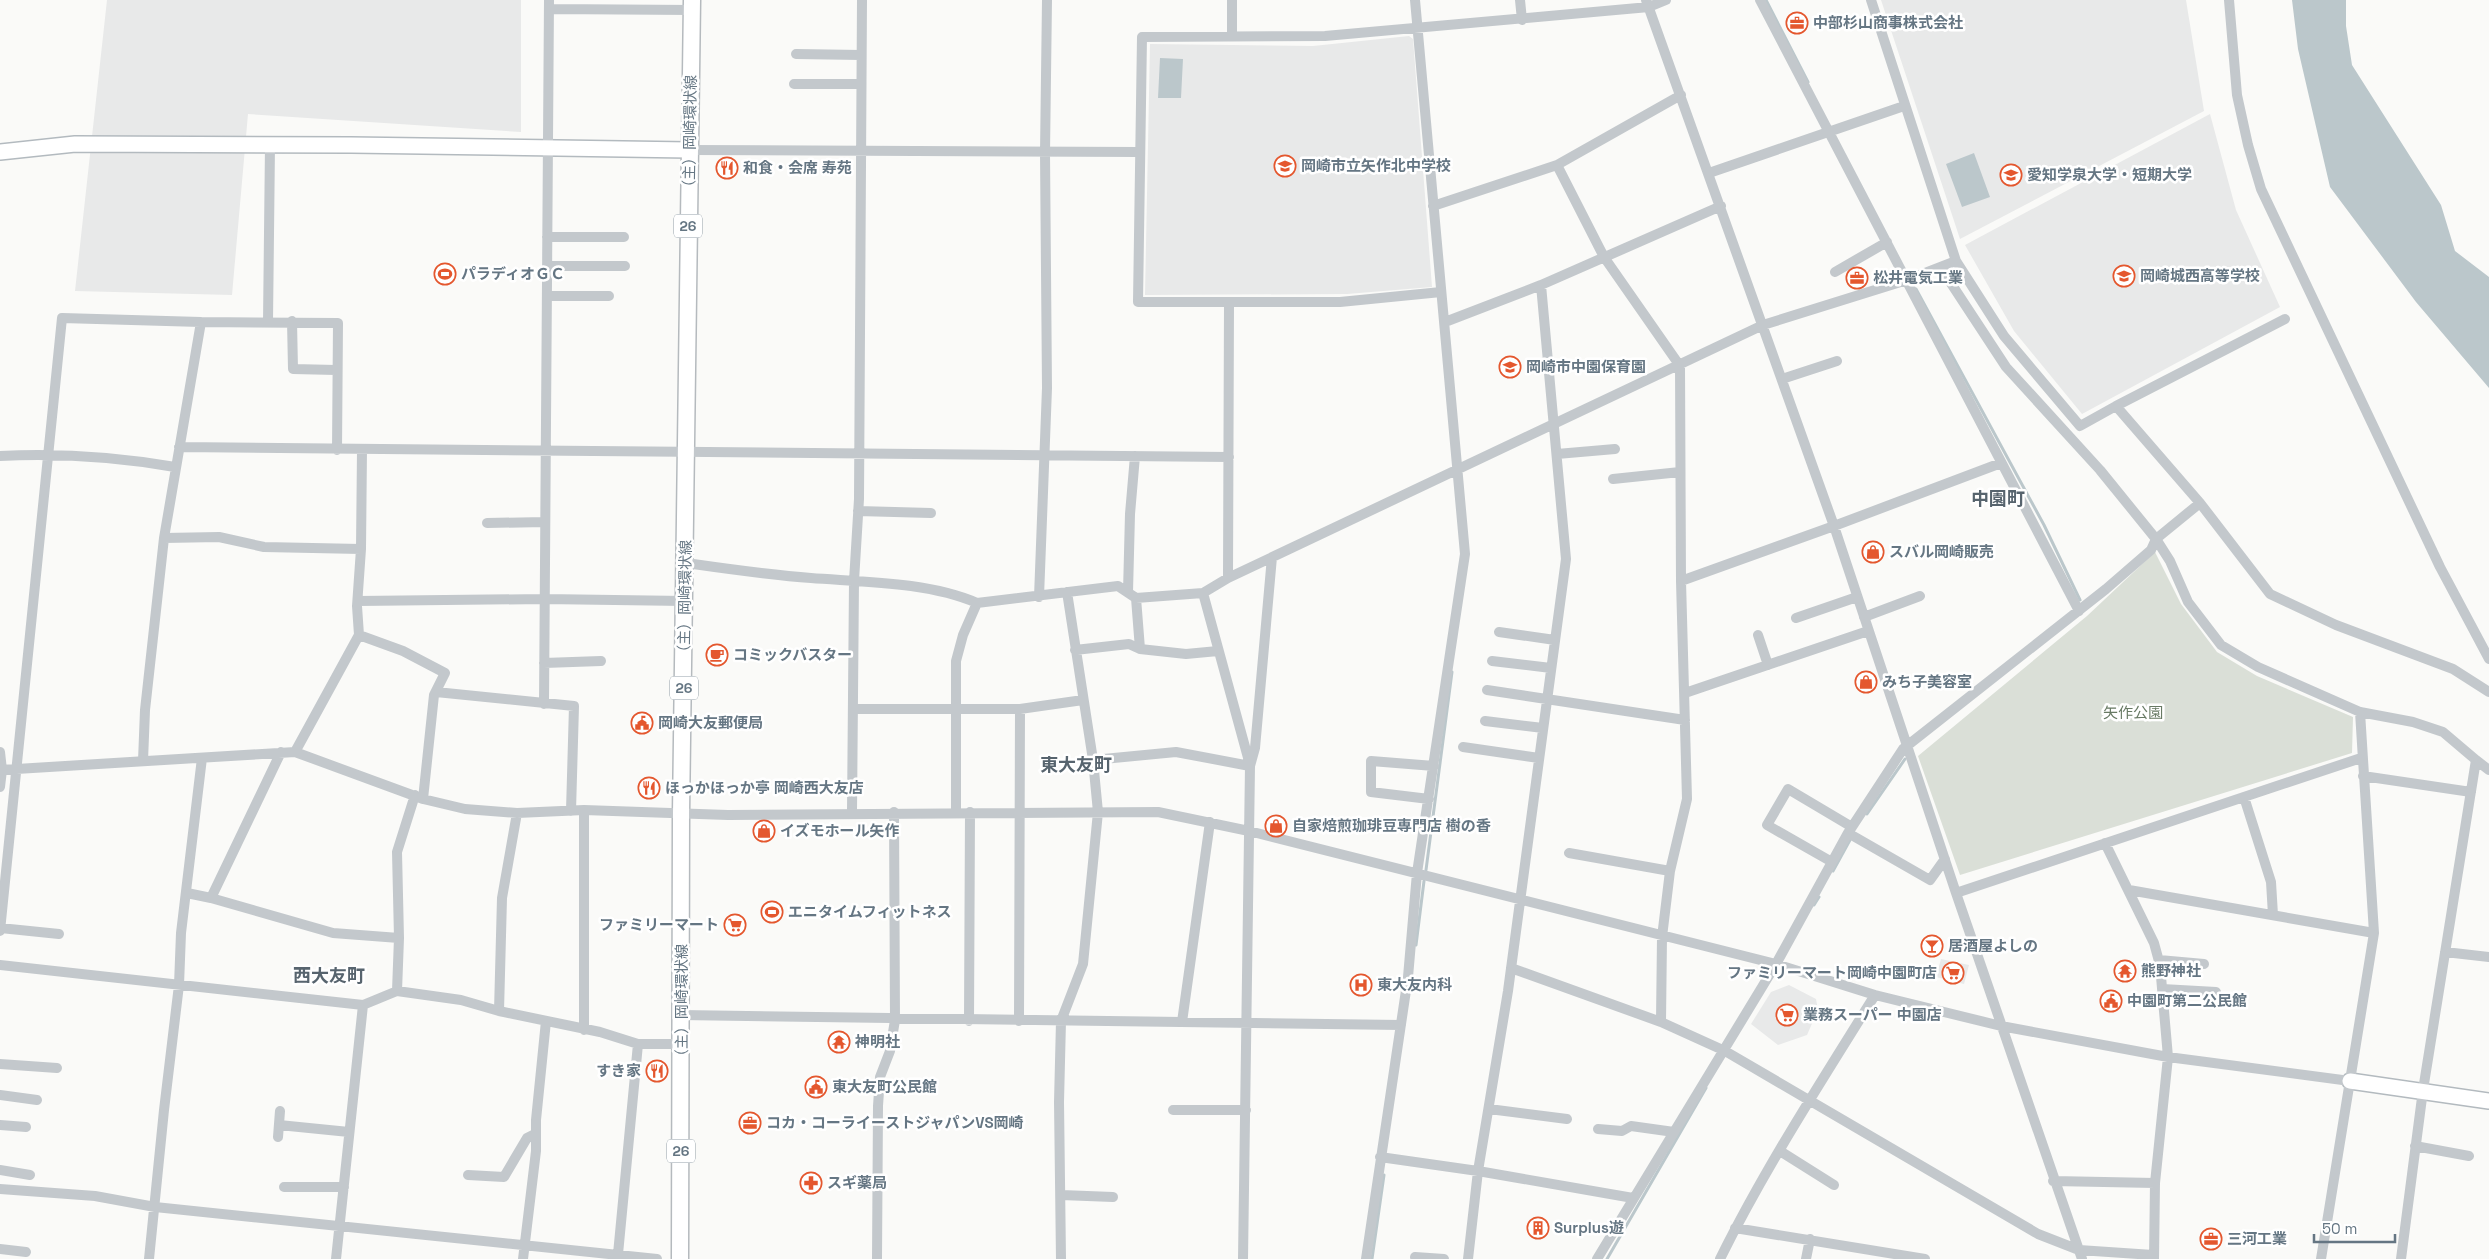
<svg xmlns="http://www.w3.org/2000/svg" width="2489" height="1259" viewBox="0 0 2489 1259" font-family="'Space Grotesk','Noto Sans JP',sans-serif">
	<style>
		.built { fill: #e8e9e9 }
		.green { fill: #dadfd7 }
		.water { fill: #bbc7cb }
		.lines { fill: none; stroke-linecap: round; stroke-linejoin: round }
		.stream { stroke: #bbc7cb; stroke-width: 3 }
		.secondary-casing { stroke: #b3babf; stroke-width: 18 }
		.primary-casing { stroke: #b5babe; stroke-width: 19 }
		.street { stroke: #c3c8cc; stroke-width: 10 }
		.secondary { stroke: #fff; stroke-width: 15 }
		.primary { stroke: #fff; stroke-width: 16 }
		.labels { text-anchor: middle; stroke-width: 5; stroke-linejoin: round; paint-order: stroke }
		.shield { fill: #fff; stroke: #939fa8; stroke-width: 1 }
		.shield-label { font-size: 14px; font-weight: bold; fill: #657683 }
		.poi-label { font-size: 15px; font-weight: bold; fill: #657683; stroke: #fff; text-anchor: start }
		.street-label { font-size: 15px; fill: #657683; stroke: #fff }
		.park-label { font-size: 15px; fill: #687a64; stroke: #fff }
		.quarter-label { font-size: 18px; font-weight: bold; fill: #57646e; stroke: #fff }
	</style>
	<rect width="100%" height="100%" fill="#fafaf8"/>
	<!-- built -->
	<path class="built" d="M107,0H521V132L248,114L232,295L75,291Z
		M1881,0H2186L2204,111L1960,239Z
		M1409,36L1413,39L1432,287L1347,294L1145,295L1150,44L1313,46Z
		M2210,114L2236,210L2280,307L2082,414L2014,331L1965,245Z
		M1941,959L1969,965L1964,984L1936,977Z
		M1789,985L1816,999L1818,1010L1807,1035L1778,1045L1751,1024L1771,992Z"/>
	<!-- green -->
	<path class="green" d="M2155,552L2181,604L2217,652L2257,676L2353,717L2352,753L1960,875L1918,756L2087,616Z"/>
	<!-- water -->
	<path class="water" d="M2292,0H2346V26L2352,65L2441,205L2455,251L2489,277V388L2416,302L2330,187L2298,49Z
		M1160,58L1183,59L1181,98H1158Z
		M1974,153L1990,197L1962,207L1946,164Z"/>
	<g class="lines">
		<!-- stream -->
		<path class="stream" d="M1766,0L1808,82
			M1916,289L2044,525L2080,600
			M1867,814L1905,759
			M1426,870L1452,672
			M1833,871L1850,840
			M1814,905L1819,897
			M1416,945L1424,881
			M1372,1259L1384,1175
			M1607,1259L1706,1088"/>
		<!-- secondary casing -->
		<g class="secondary-casing">
			<path id="secondary" d="M0,152L75,144L351,145L689,150
				M2350,1081L2489,1101"/>
		</g>
		<!-- primary casing -->
		<g class="primary-casing">
			<path id="primary" d="M680,1259L681,813L692,0"/>
		</g>
		<!-- street -->
		<path class="street" d="M1520,0L1522,20
			M1646,0L1834,526L1956,893L2082,1259
			M1760,0L2079,611
			M1871,0L1956,261L2004,336L2080,426L2116,406L2200,503L2270,594L2336,625L2453,669L2489,692
			M2229,0L2237,95L2248,145L2261,189L2440,567L2489,659
			M549,9L692,10
			M1232,36V0
			M796,54L861,55
			M794,84H861
			M689,150L1140,152
			M1557,165L1604,257L1680,366L1681,581L1687,799L1670,871L1662,937L1661,1022
			M1709,173L1904,106
			M1433,206L1557,165L1681,95
			M547,237H624
			M547,266H625
			M1941,268L2006,367L2100,470L2156,539L2170,561L2188,602L2221,645L2258,667L2360,712L2413,722L2443,732L2476,760L2423,1090L2401,1259
			M1835,272L1887,242
			M1441,292L1340,302H1138L1142,37L1325,36L1649,7L1666,0
			M548,296H609
			M292,321L293,369L336,370
			M268,322L270,145
			M1445,322L1541,285L1721,206
			M1782,379L1837,361
			M2116,406L2285,319
			M179,447L1229,457
			M1557,454L1615,449
			M0,456C59,453 117,457 175,467
			M1613,479L1680,472
			M858,511L931,513
			M487,523L545,522
			M164,538L219,537L264,547L361,549
			M686,563C728,569 769,575 811,578C863,582 929,582 977,603L1118,586L1136,598L1203,593L1228,578L1763,325L1907,280L1956,261
			M1228,578L1229,303
			M1681,581L1834,526L2001,463
			M1128,592L1130,514L1135,456
			M1203,593L1250,765
			M1039,597L1047,388L1045,153L1047,0
			M1136,598L1140,649
			M358,601L544,599L685,601
			M1864,617L1920,596
			M1796,618L1857,597
			M1499,632L1555,640
			M359,635L403,651L445,673L434,695L423,799
			M1758,635L1768,665
			M1075,650L1129,644L1140,649L1186,654L1218,651
			M1492,661L1551,668
			M544,663L601,661
			M1487,690L1685,720
			M436,692L574,706L571,811
			M1685,693L1868,631
			M544,704L549,0
			M853,709H1020L1083,700
			M1485,721L1543,728
			M1463,747L1539,758
			M0,752L2,770L0,787
			M295,752L359,635L357,606L361,549L362,450
			M1093,760L1176,752L1250,766
			M2476,760L2489,770
			M143,761L145,710L164,538L201,322L338,323L337,450
			M0,770L295,752L423,799L465,809L517,813L584,810L728,815L1158,812L1249,831L1776,964L1875,995L2001,1026L2168,1057L2350,1081
			M2363,776L2471,792
			M2244,797L2271,882L2273,915
			M1429,799L1371,792V761L1434,766
			M584,810V1030
			M852,812L854,581L859,499L862,0
			M956,812V661L963,635L977,603
			M1848,833L1930,880L1945,859
			M2105,843L2154,943L2160,965L2168,1057L2155,1183L2154,1259
			M1569,853L1670,871
			M1832,862L1767,825L1788,789L1852,827
			M2129,890L2374,933
			M187,893L211,898L333,933L399,938
			M1956,893L2361,758
			M211,898L281,752
			M0,928L59,934
			M0,931L62,318L201,322
			M2445,952L2489,957
			M2159,960L2204,964
			M0,965L363,1005L397,991L461,1000L499,1011L600,1032L638,1044H682
			M1511,968L1661,1022L1725,1051L2038,1234L2079,1250L2153,1255
			M2162,989L2216,992
			M397,991L399,938L397,852L415,795
			M499,1011L502,898L517,813
			M680,1015L1401,1025
			M969,1021L970,812
			M1019,1021L1020,709
			M1182,1022L1210,822
			M0,1064L57,1068
			M0,1095L37,1100
			M1489,1109L1567,1119
			M1173,1110H1246
			M0,1125L26,1127
			M279,1125L349,1132
			M1598,1129L1622,1131L1631,1126L1674,1132
			M278,1137L280,1111
			M2415,1146L2469,1156
			M1780,1151L1834,1185
			M1380,1157L1478,1171L1633,1198
			M0,1170L30,1175
			M468,1175L504,1177L527,1138L535,1134
			M2053,1181L2155,1183
			M284,1187H344
			M0,1189L95,1196L155,1207L657,1259
			M1061,1195L1113,1197
			M1735,1228L1925,1259
			M0,1249L26,1252
			M618,1254L638,1044
			M1415,1257L1444,1259
			M149,1259L164,1110L179,985L181,933L202,758
			M336,1259L363,1005
			M523,1259L536,1151V1120L546,1021
			M877,1259L878,1106L880,1077L890,1051L895,1020L894,812
			M1061,1259L1059,1102L1061,1021L1083,964L1098,812L1093,760L1067,592
			M1243,1259L1250,766L1255,748L1272,557
			M1366,1259L1408,977L1417,873L1465,554L1415,0
			M1468,1259L1478,1171L1508,991L1566,559L1541,285
			M1597,1259L1776,964L1848,833L1903,749L2106,589L2151,550L2156,539L2200,503
			M1720,1259C1765,1168 1821,1082 1875,995
			M1806,1259L1810,1239
			M2321,1259L2374,933L2360,712"/>
		<!-- secondary -->
		<use href="#secondary" class="secondary"/>
		<!-- primary -->
		<use href="#primary" class="primary"/>
	</g>
	<!-- icons -->
	<defs>
		<g id="office-ring" transform="scale(1.125)"><circle r="9.5" fill="#fff" stroke="#e4572e" stroke-width="1.5"/><path d="M-6-3h4V-5.5h4V-3h4V5H-6ZM-1-4.5V-3h2v-1.5ZM-6 0V1H6V0Z" fill="#e4572e"/></g>
		<g id="school-ring" transform="scale(1.125)"><circle r="9.5" fill="#fff" stroke="#e4572e" stroke-width="1.5"/><path d="M0-5L7-2L0 1L-7-2ZM-4 1L0 2.5L4 1V4Q0 6-4 4Z" fill="#e4572e"/></g>
		<g id="restaurant-ring" transform="scale(1.125)"><circle r="9.5" fill="#fff" stroke="#e4572e" stroke-width="1.5"/><path d="M-5-6h1v4h1v-4h1v4h1v-4h1v5L-1.5 .5V6h-2V.5L-5-1ZM5-6V6H3V1.5H1.5Q1.5-4 5-6Z" fill="#e4572e"/></g>
		<g id="stadium-ring" transform="scale(1.125)"><circle r="9.5" fill="#fff" stroke="#e4572e" stroke-width="1.5"/><path d="M0-5a6.5 5 0 1 0 0 10a6.5 5 0 1 0 0-10ZM-3.5-1.8h7v3.6h-7Z" fill="#e4572e"/></g>
		<g id="shop-ring" transform="scale(1.125)"><circle r="9.5" fill="#fff" stroke="#e4572e" stroke-width="1.5"/><path d="M-5-2.5h2.3a2.7 3.5 0 0 1 5.4 0H5L5.5 6h-11ZM-1.5-2.5h3a1.5 2.3 0 0 0-3 0Z" fill="#e4572e"/></g>
		<g id="cafe-ring" transform="scale(1.125)"><circle r="9.5" fill="#fff" stroke="#e4572e" stroke-width="1.5"/><path d="M-5.5-4.5H6V0H3Q3 3.5 0 3.5H-2.5Q-5.5 3.5-5.5 0ZM3-3.2v2h1.7v-2ZM-6 4.5H4V6H-6Z" fill="#e4572e"/></g>
		<g id="civic-ring" transform="scale(1.125)"><circle r="9.5" fill="#fff" stroke="#e4572e" stroke-width="1.5"/><path d="M-.6-6.5H3V-4.5H.6V-3L4-1V1h2V6H-6V1h2V-1L-.6-3ZM-1.2 2.5V6h2.4V2.5Z" fill="#e4572e"/></g>
		<g id="supermarket-ring" transform="scale(1.125)"><circle r="9.5" fill="#fff" stroke="#e4572e" stroke-width="1.5"/><path d="M-6-5.5h2.5l.6 2H6L4.5 2H-2.5L-4.4-4H-6ZM-1.5 3.2a1.3 1.3 0 1 0 .1 0ZM3 3.2a1.3 1.3 0 1 0 .1 0Z" fill="#e4572e"/></g>
		<g id="bar-ring" transform="scale(1.125)"><circle r="9.5" fill="#fff" stroke="#e4572e" stroke-width="1.5"/><path d="M-6-5H6L.8 .8V4.5H3.5V6h-7V4.5H-.8V.8Z" fill="#e4572e"/></g>
		<g id="temple-ring" transform="scale(1.125)"><circle r="9.5" fill="#fff" stroke="#e4572e" stroke-width="1.5"/><path d="M0-6L5-2H3V0L6.5 2.5H4V6H1.5V3h-3V6H-4V2.5H-6.5L-3 0V-2H-5Z" fill="#e4572e"/></g>
		<g id="hospital-ring" transform="scale(1.125)"><circle r="9.5" fill="#fff" stroke="#e4572e" stroke-width="1.5"/><path d="M-5-5h3v3.5h4V-5h3V5h-3V1.5h-4V5h-3Z" fill="#e4572e"/></g>
		<g id="pharmacy-ring" transform="scale(1.125)"><circle r="9.5" fill="#fff" stroke="#e4572e" stroke-width="1.5"/><path d="M-2-6h4v4h4v4h-4v4h-4v-4h-4v-4h4Z" fill="#e4572e"/></g>
		<g id="building-ring" transform="scale(1.125)"><circle r="9.5" fill="#fff" stroke="#e4572e" stroke-width="1.5"/><path d="M-4-6H4V6H1V3H-1V6H-4ZM-2.5-4.3h1.7v1.8h-1.7ZM.8-4.3h1.7v1.8H.8ZM-2.5-1h1.7V.8h-1.7ZM.8-1h1.7V.8H.8Z" fill="#e4572e"/></g>
	</defs>
	<g fill-rule="evenodd">
		<use href="#office-ring" x="1797" y="23"/>
		<use href="#school-ring" x="1285" y="166"/>
		<use href="#restaurant-ring" x="727" y="168"/>
		<use href="#school-ring" x="2011" y="175"/>
		<use href="#stadium-ring" x="445" y="274"/>
		<use href="#school-ring" x="2124" y="276"/>
		<use href="#office-ring" x="1857" y="278"/>
		<use href="#school-ring" x="1510" y="367"/>
		<use href="#shop-ring" x="1873" y="552"/>
		<use href="#cafe-ring" x="717" y="655"/>
		<use href="#shop-ring" x="1866" y="682"/>
		<use href="#civic-ring" x="642" y="723"/>
		<use href="#restaurant-ring" x="649" y="788"/>
		<use href="#shop-ring" x="1276" y="826"/>
		<use href="#shop-ring" x="764" y="831"/>
		<use href="#stadium-ring" x="772" y="912"/>
		<use href="#supermarket-ring" x="735" y="925"/>
		<use href="#bar-ring" x="1932" y="946"/>
		<use href="#temple-ring" x="2125" y="971"/>
		<use href="#supermarket-ring" x="1953" y="973"/>
		<use href="#hospital-ring" x="1361" y="985"/>
		<use href="#civic-ring" x="2111" y="1001"/>
		<use href="#supermarket-ring" x="1787" y="1015"/>
		<use href="#temple-ring" x="839" y="1042"/>
		<use href="#restaurant-ring" x="657" y="1071"/>
		<use href="#civic-ring" x="816" y="1087"/>
		<use href="#office-ring" x="750" y="1123"/>
		<use href="#pharmacy-ring" x="811" y="1183"/>
		<use href="#building-ring" x="1538" y="1228"/>
		<use href="#office-ring" x="2211" y="1239"/>
	</g>
	<g class="labels">
		<!-- shield labels -->
		<g class="shield">
			<rect x="674" y="214.5" width="28" height="23" rx="4"/>
			<rect x="670" y="676.5" width="28" height="23" rx="4"/>
			<rect x="667" y="1139.5" width="28" height="23" rx="4"/>
		</g>
		<g class="shield-label">
			<text x="688" y="231">26</text>
			<text x="684" y="693">26</text>
			<text x="681" y="1156">26</text>
		</g>
		<!-- poi labels -->
		<g class="poi-label">
			<text x="1813" y="28">中部杉山商事株式会社</text>
			<text x="1301" y="171">岡崎市立矢作北中学校</text>
			<text x="743" y="173">和食・会席 寿苑</text>
			<text x="2027" y="180">愛知学泉大学・短期大学</text>
			<text x="461" y="279">パラディオＧＣ</text>
			<text x="2140" y="281">岡崎城西高等学校</text>
			<text x="1873" y="283">松井電気工業</text>
			<text x="1526" y="372">岡崎市中園保育園</text>
			<text x="1889" y="557">スバル岡崎販売</text>
			<text x="733" y="660">コミックバスター</text>
			<text x="1882" y="687">みち子美容室</text>
			<text x="658" y="728">岡崎大友郵便局</text>
			<text x="665" y="793">ほっかほっか亭 岡崎西大友店</text>
			<text x="1292" y="831">自家焙煎珈琲豆専門店 樹の香</text>
			<text x="780" y="836">イズモホール矢作</text>
			<text x="788" y="917">エニタイムフィットネス</text>
			<text x="719" y="930" text-anchor="end">ファミリーマート</text>
			<text x="1948" y="951">居酒屋よしの</text>
			<text x="2141" y="976">熊野神社</text>
			<text x="1937" y="978" text-anchor="end">ファミリーマート岡崎中園町店</text>
			<text x="1377" y="990">東大友内科</text>
			<text x="2127" y="1006">中園町第二公民館</text>
			<text x="1803" y="1020">業務スーパー 中園店</text>
			<text x="855" y="1047">神明社</text>
			<text x="641" y="1076" text-anchor="end">すき家</text>
			<text x="832" y="1092">東大友町公民館</text>
			<text x="766" y="1128">コカ・コーライーストジャパンVS岡崎</text>
			<text x="827" y="1188">スギ薬局</text>
			<text x="1554" y="1233">Surplus遊</text>
			<text x="2227" y="1244">三河工業</text>
		</g>
		<!-- street labels -->
		<g class="street-label">
			<text transform="translate(690 135) rotate(-89)" y="5">（主）岡崎環状線</text>
			<text transform="translate(685 600) rotate(-89)" y="5">（主）岡崎環状線</text>
			<text transform="translate(682 1004) rotate(-90)" y="5">（主）岡崎環状線</text>
		</g>
		<!-- park labels -->
		<g class="park-label">
			<text x="2133" y="718">矢作公園</text>
		</g>
		<!-- quarter labels -->
		<g class="quarter-label">
			<text x="1998" y="505">中園町</text>
			<text x="1076" y="771">東大友町</text>
			<text x="329" y="982">西大友町</text>
		</g>
	</g>
	<!-- scale -->
	<path d="M2314 1234v8h81v-8" fill="none" stroke="#657683" stroke-width="2.5"/>
	<text x="2322" y="1234" font-size="15" fill="#657683" stroke="#ffffff" stroke-width="4" paint-order="stroke">50 m</text>
</svg>
